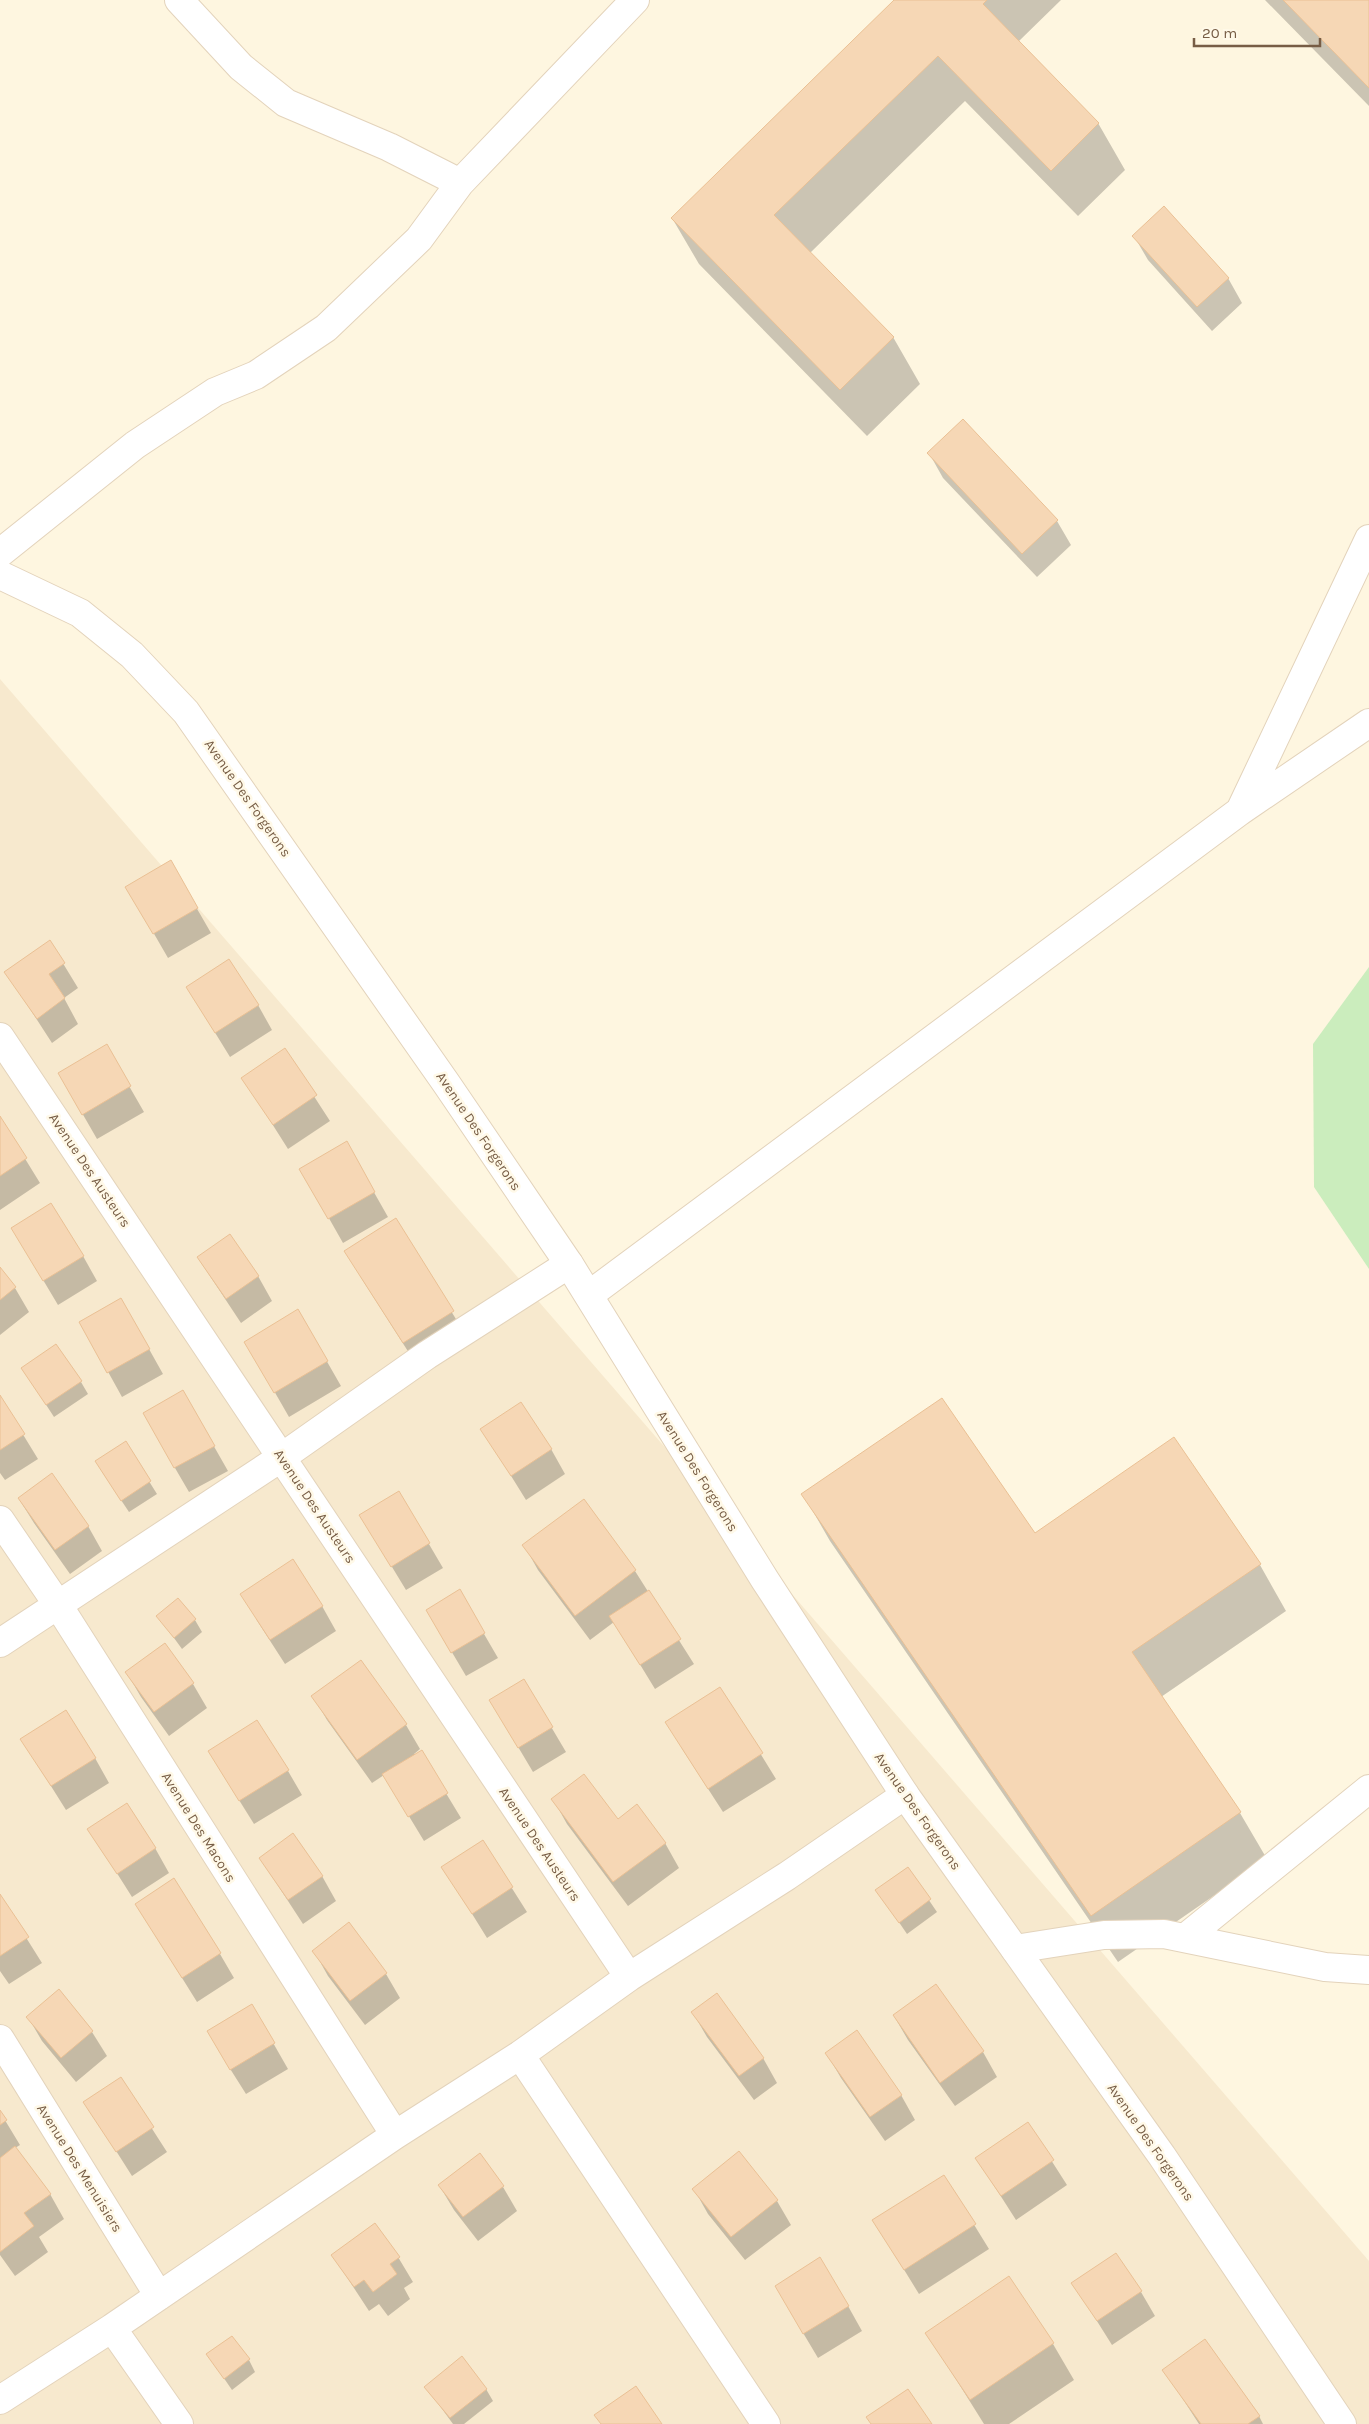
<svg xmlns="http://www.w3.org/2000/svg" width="1369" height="2424" viewBox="0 0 1369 2424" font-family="Karla,sans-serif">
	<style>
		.residential { fill: #f7e9ce }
		.grass { fill: #cbedbd }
		.shadow { fill: #0003 }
		.building { fill: #f6d7b5; stroke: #eac094 }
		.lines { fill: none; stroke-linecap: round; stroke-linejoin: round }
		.minor-casing { stroke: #e3d3bb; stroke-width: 30 }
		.tertiary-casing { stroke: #e3d3bb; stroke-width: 30 }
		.minor { stroke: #fff; stroke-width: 28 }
		.tertiary { stroke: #fff; stroke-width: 28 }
		.labels { text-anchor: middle; stroke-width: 5; stroke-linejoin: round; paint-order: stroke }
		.street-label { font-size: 14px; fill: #775d45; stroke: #fff9e8 }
	</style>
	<rect width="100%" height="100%" fill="#fef6e0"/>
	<!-- residential -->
	<path class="residential" d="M0,679L1369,2261V2424H0Z"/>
	<!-- grass -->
	<path class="grass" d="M1369,967V1269L1314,1187L1313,1044Z"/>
	<!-- shadow -->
	<path class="shadow" d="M896,0H1061L1018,42L1098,123L1125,170L1078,216L965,101L810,253L893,337L920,384L867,436L699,264L672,218Z
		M1265,0H1369V106Z
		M1134,236L1228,278L1242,303L1212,331L1148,260Z
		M929,453L1057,521L1071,545L1037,577L943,478Z
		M170,862L211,933L168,958L127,887Z
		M50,942L78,988L64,998L78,1024L52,1043L6,972Z
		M187,987L258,1005L272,1030L230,1057Z
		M106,1046L144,1112L97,1139L59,1073Z
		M284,1050L330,1121L288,1149L243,1078Z
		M0,1118L40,1183L0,1210Z
		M346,1143L388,1217L343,1243L301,1169Z
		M395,1220L467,1337L418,1367L360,1276Z
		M27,1253L83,1256L97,1281L58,1305Z
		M198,1258L258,1276L272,1301L241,1323Z
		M0,1269L15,1288L29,1312L0,1335Z
		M298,1311L341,1386L289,1417L246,1342Z
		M81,1323L135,1324L163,1374L122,1397Z
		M30,1380L81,1382L88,1394L54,1417Z
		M183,1392L228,1471L189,1492L175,1468Z
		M0,1397L38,1459L5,1480L0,1473Z
		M482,1429L551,1449L565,1474L526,1500Z
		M125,1443L157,1494L129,1512L103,1473Z
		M399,1493L443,1568L406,1590L375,1539Z
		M803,1494L1034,1535L1260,1565L1286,1611L1161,1697L1240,1813L1267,1859L1118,1962L830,1541Z
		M19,1499L88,1526L102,1551L70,1574L34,1523Z
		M584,1500L635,1571L694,1664L655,1689L614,1622L590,1640L538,1570L524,1545Z
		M459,1591L498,1658L466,1676L427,1610Z
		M322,1606L336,1631L285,1664L256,1619Z
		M158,1616L195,1620L202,1632L182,1649Z
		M165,1645L193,1684L207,1708L169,1736L141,1697L127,1673Z
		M361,1662L406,1725L420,1749L414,1754L415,1756L421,1752L461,1818L424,1841L384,1775L372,1783L327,1720L313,1696Z
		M524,1681L566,1752L533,1772L505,1725Z
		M720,1688L776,1779L723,1812L681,1747Z
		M22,1740L95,1758L109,1783L66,1810Z
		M288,1771L302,1795L254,1824L224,1776Z
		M553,1799L617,1821L665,1843L679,1868L628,1906L567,1824Z
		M89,1829L155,1848L169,1873L132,1897Z
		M482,1841L527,1912L487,1938L443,1867Z
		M260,1858L322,1876L336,1901L303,1924Z
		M907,1868L937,1912L907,1934L877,1890Z
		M0,1896L42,1963L9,1984L0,1971Z
		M136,1904L220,1954L234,1978L197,2002Z
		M349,1924L386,1974L400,1998L365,2025L328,1976L314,1951Z
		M936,1986L983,2052L997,2077L955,2106L908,2040L894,2016Z
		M58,1991L92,2032L107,2056L76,2082L42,2041L28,2017Z
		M252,2006L288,2069L246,2094L222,2056Z
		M693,2013L763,2058L777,2083L754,2100L707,2037Z
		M827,2054L901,2095L915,2120L885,2141L841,2078Z
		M120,2079L167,2152L132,2176L85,2102Z
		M0,2112L20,2145L15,2148L50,2194L64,2219L39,2237L48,2252L15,2276L0,2255Z
		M1028,2124L1067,2185L1016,2220L977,2159Z
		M479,2155L503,2187L517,2211L478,2241L454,2210L439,2185Z
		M944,2176L989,2249L919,2294L874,2221Z
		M694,2189L777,2201L791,2225L745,2260L708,2214Z
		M333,2256L398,2257L413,2282L404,2288L410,2299L388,2316L379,2304L369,2311Z
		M1008,2278L1053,2344L1074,2380L1009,2424H984L927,2333Z
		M1073,2283L1141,2292L1155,2316L1112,2345Z
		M848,2306L862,2331L818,2358L790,2311Z
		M208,2355L249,2360L255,2372L232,2390Z
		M1164,2370L1259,2416L1263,2424H1199Z
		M426,2387L486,2389L493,2401L464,2424H453Z"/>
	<!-- building -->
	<path class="building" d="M894,0H987L983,4L1099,123L1051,171L938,56L774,215L894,337L840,390L671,218Z
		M1283,0H1369V88Z
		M1164,206L1229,278L1197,307L1132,236Z
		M963,419L1058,520L1022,554L927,453Z
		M171,860L198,908L153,934L125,887Z
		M50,940L65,963L49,974L65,998L37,1019L4,972Z
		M229,959L259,1005L215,1033L186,987Z
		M107,1044L131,1086L82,1115L58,1073Z
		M285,1048L317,1095L273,1125L241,1078Z
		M0,1116L27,1158L0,1176Z
		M347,1141L375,1192L328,1219L299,1169Z
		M51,1203L84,1256L43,1281L11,1228Z
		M396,1218L454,1311L403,1343L344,1251Z
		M230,1234L259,1276L226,1299L197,1257Z
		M0,1267L16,1287L0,1300Z
		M121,1298L150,1349L107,1373L79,1322Z
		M298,1309L328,1361L274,1393L244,1342Z
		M56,1344L82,1381L46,1405L21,1368Z
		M183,1390L215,1446L174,1468L143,1413Z
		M0,1395L25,1434L0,1450Z
		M942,1398L1035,1533L1174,1437L1261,1564L1132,1652L1241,1812L1091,1916L801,1494Z
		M521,1402L552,1449L511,1476L480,1429Z
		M126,1441L151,1481L121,1501L95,1461Z
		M52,1473L89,1526L55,1550L18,1498Z
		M399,1491L430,1543L391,1567L359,1515Z
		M584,1499L636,1570L575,1616L522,1545Z
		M293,1559L323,1606L270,1640L240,1594Z
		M460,1589L485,1633L451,1653L426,1610Z
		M649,1590L681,1639L640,1665L609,1616Z
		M178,1598L196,1619L174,1638L156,1616Z
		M165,1643L194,1683L154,1712L125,1672Z
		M361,1660L407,1724L357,1760L311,1696Z
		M524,1679L553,1727L518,1748L489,1700Z
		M720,1687L763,1753L708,1789L665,1722Z
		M66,1710L96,1758L51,1786L20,1739Z
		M257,1720L289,1770L239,1801L208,1751Z
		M422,1750L448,1793L408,1817L382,1774Z
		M584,1774L618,1819L637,1804L666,1843L613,1882L551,1799Z
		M127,1803L156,1848L117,1874L87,1829Z
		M293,1833L323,1876L288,1900L259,1858Z
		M483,1840L513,1887L472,1914L441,1867Z
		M908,1867L931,1899L899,1923L875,1890Z
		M174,1878L221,1953L182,1978L135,1904Z
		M0,1894L29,1937L0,1956Z
		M349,1922L387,1973L350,2001L312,1951Z
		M936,1984L984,2051L940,2083L893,2015Z
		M59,1989L93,2031L61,2058L26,2017Z
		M717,1993L764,2058L739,2076L691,2012Z
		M252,2004L275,2043L230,2070L207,2031Z
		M857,2030L902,2095L870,2117L825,2053Z
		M121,2077L154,2127L116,2152L83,2102Z
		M0,2110L7,2120L0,2125Z
		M1028,2122L1054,2160L1001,2196L975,2158Z
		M15,2146L51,2194L24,2213L34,2226L0,2252V2158Z
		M739,2151L778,2200L731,2237L692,2189Z
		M480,2153L504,2186L463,2217L438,2185Z
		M944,2175L976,2224L904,2270L872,2220Z
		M375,2223L400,2257L390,2264L397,2274L373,2292L364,2280L354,2287L331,2255Z
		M1116,2253L1142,2291L1097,2321L1071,2283Z
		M820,2257L849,2306L803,2334L775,2286Z
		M1009,2276L1054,2343L970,2400L925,2333Z
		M232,2336L250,2359L224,2379L206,2354Z
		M1205,2339L1260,2416L1248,2424H1201L1162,2370Z
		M462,2356L487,2389L450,2418L424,2387Z
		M636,2386L662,2424H601L594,2415Z
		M908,2389L932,2424H871L866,2417Z"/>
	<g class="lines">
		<!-- minor casing -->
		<g class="minor-casing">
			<path id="minor" d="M179,0L241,67L286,103L389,147L460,183
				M0,553L135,445L215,392L256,375L326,328L419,239L460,183L635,0
				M1240,811L1369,539
				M0,1037L629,1977
				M589,1295L1240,811L1369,723
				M0,1520L58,1605L395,2135
				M0,1643L282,1457L427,1355L569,1264
				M1185,1938L1369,1789
				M1015,1949L1104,1935L1164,1934L1325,1967L1369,1970
				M0,2039L159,2296
				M520,2055L766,2424
				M112,2328L179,2424
				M0,2400L112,2328L395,2135L520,2055L629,1977L787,1876L905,1795"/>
		</g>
		<!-- tertiary casing -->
		<g class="tertiary-casing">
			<path id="tertiary" d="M0,575L80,613L132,655L186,712L446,1083L569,1264L765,1580L905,1795L1162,2156L1342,2424"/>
		</g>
		<!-- minor -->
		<use href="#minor" class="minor"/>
		<!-- tertiary -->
		<use href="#tertiary" class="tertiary"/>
	</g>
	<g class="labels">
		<!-- street labels -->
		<g class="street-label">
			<text transform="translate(248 798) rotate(55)" y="5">Avenue Des Forgerons</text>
			<text transform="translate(479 1131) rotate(56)" y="5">Avenue Des Forgerons</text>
			<text transform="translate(90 1170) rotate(56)" y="5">Avenue Des Austeurs</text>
			<text transform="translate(698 1471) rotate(58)" y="5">Avenue Des Forgerons</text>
			<text transform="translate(315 1506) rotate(56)" y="5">Avenue Des Austeurs</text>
			<text transform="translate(918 1811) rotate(55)" y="5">Avenue Des Forgerons</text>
			<text transform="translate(199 1827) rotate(58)" y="5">Avenue Des Macons</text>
			<text transform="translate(540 1844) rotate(56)" y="5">Avenue Des Austeurs</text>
			<text transform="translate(1151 2142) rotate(55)" y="5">Avenue Des Forgerons</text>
			<text transform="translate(80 2168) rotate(58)" y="5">Avenue Des Menuisiers</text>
		</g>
	</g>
	<!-- scale -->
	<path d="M1194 38v8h126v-8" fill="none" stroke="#775d45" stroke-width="2.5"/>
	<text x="1202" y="38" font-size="15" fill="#775d45" stroke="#fff9e8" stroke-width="4" paint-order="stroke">20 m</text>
</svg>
